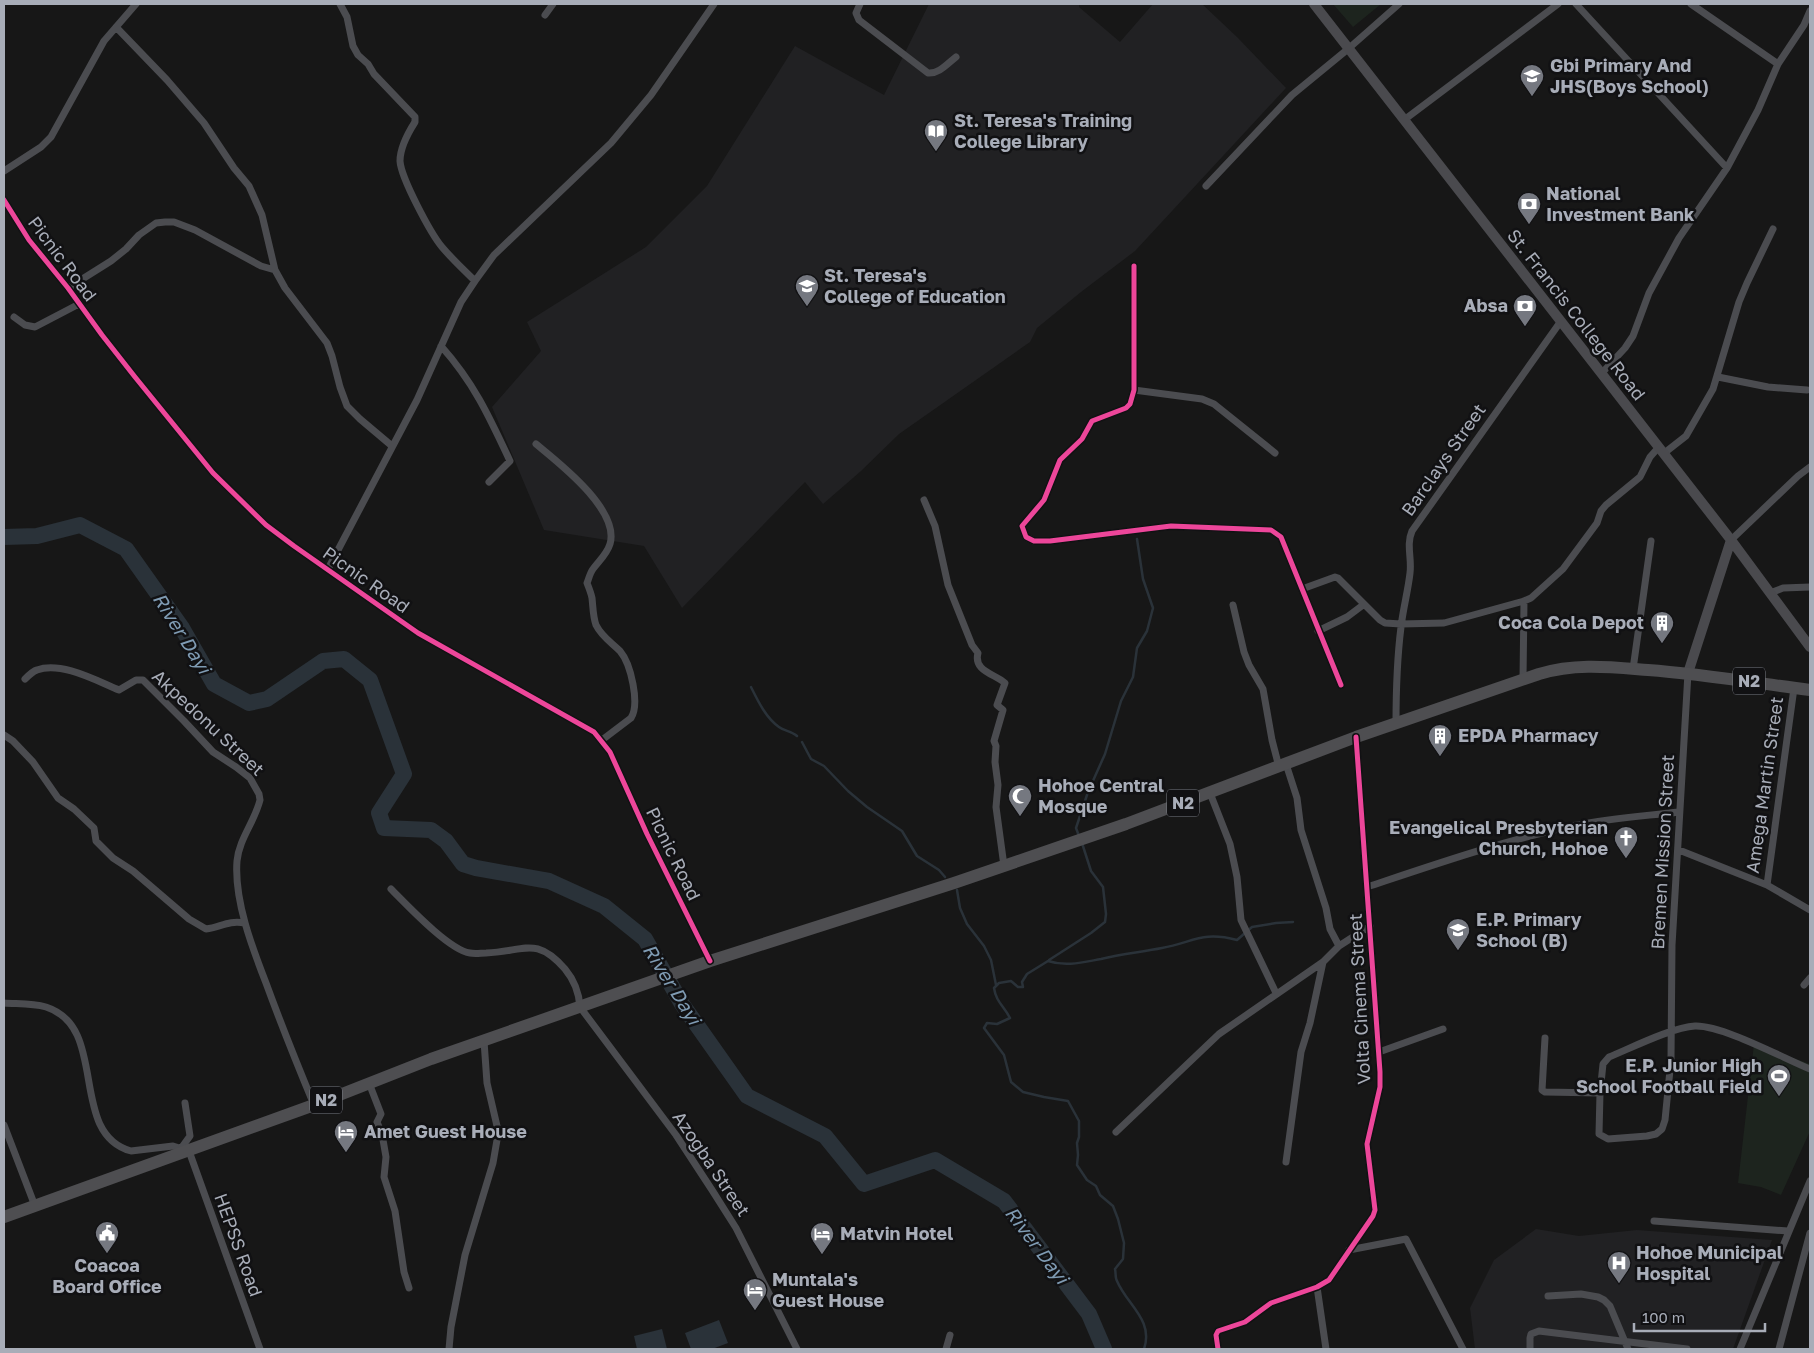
<svg xmlns="http://www.w3.org/2000/svg" width="1814" height="1353" viewBox="0 0 1814 1353" font-family="'Golos Text',sans-serif">
	<style>
		.built { fill: #212123 }
		.green { fill: #1d241e }
		.water { fill: #2a3239 }
		.lines { fill: none; stroke-linecap: round; stroke-linejoin: round }
		.stream { stroke: #2a3239; stroke-width: 2.5 }
		.river { stroke: #2a3239; stroke-width: 16 }
		.street { stroke: #4b4c50; stroke-width: 7 }
		.secondary { stroke: #4a4a4e; stroke-width: 10 }
		.highway { stroke: #4e4e51; stroke-width: 12 }
		.cycleway-casing { stroke: #111113; stroke-width: 8 }
		.cycleway { stroke: #ed469a; stroke-width: 5 }
		.labels { text-anchor: middle; stroke-width: 5; stroke-linejoin: round; paint-order: stroke }
		.shield { fill: #111113; stroke: #7b7e86; stroke-width: 1 }
		.shield-label { font-size: 16px; font-weight: bold; fill: #a8adb8 }
		.poi-label { font-size: 18px; font-weight: bold; fill: #a8adb8; stroke: #111113; text-anchor: start }
		.street-label { font-size: 18px; fill: #a8adb8; stroke: #111113 }
		.water-label { font-size: 19px; font-style: italic; fill: #7f9bb3; stroke: #111113 }
	</style>
	<rect width="100%" height="100%" fill="#171717"/>
	<!-- built -->
	<path class="built" d="M929,4H1079V7L1120,42L1153,4H1202L1237,37L1286,88L1135,251L1081,292L1037,328L1030,342L899,434L861,471L823,504L805,482L682,608L644,546L544,530L492,407L541,351L527,322L646,247L707,186L795,46L884,95Z
		M1536,1229L1579,1236L1637,1230L1772,1240L1733,1349H1475L1470,1308L1494,1260Z"/>
	<!-- green -->
	<path class="green" d="M1333,4H1381L1353,27Z
		M1754,1044L1810,1064V1131L1781,1195L1761,1187L1738,1183Z"/>
	<!-- water -->
	<path class="water" d="M719,1320L728,1343L712,1349H691L685,1333Z
		M662,1329L667,1349H637L634,1336Z"/>
	<g class="lines">
		<!-- stream -->
		<path class="stream" d="M751,687C758,701 766,718 779,727C784,731 792,731 797,736
			M802,742L811,759L824,766L848,791L867,807L902,831L917,856L939,870L945,877
			M1079,836L1076,828L1088,792L1105,754L1121,701L1133,677L1137,648L1147,631L1153,608L1143,579L1137,539
			M957,890L960,908L967,924L984,946L991,960L996,985
			M1049,960L1091,933L1105,922L1106,914L1103,887L1091,871L1082,843
			M1144,1349C1154,1320 1127,1305 1117,1281C1115,1278 1116,1273 1115,1269L1123,1259L1124,1243L1118,1219L1113,1206L1100,1195L1096,1186L1087,1180L1077,1165L1078,1155L1077,1143L1079,1137V1121L1068,1101L1044,1097L1023,1092L1011,1082L1004,1055L984,1028L987,1023L997,1024L1010,1018C1004,1006 996,1002 994,988L999,983L1011,981L1018,987H1023L1022,982L1027,974L1048,961C1066,967 1084,962 1101,959C1121,954 1142,952 1162,948C1194,942 1202,931 1237,940L1252,927L1276,923L1293,922"/>
		<!-- river -->
		<path class="river" d="M4,537L37,536L80,525L126,549L182,628L214,684L249,703L267,699L323,661L344,659L370,680L404,774L379,813L384,828L431,830L446,841L463,864L476,868L549,881L604,906L645,939L682,1004L747,1096L825,1136L864,1184L935,1160L1004,1201L1089,1314L1104,1349"/>
		<!-- street -->
		<path class="street" d="M340,4L347,17L353,46L358,55L368,64L374,74L415,117V122C408,133 400,147 400,161C401,178 431,234 442,247C452,259 464,270 475,281
			M860,4L856,13L859,20L928,73C939,74 947,64 956,57
			M1576,4L1727,168
			M1691,4L1778,64
			M545,15L553,4
			M116,27L167,80L204,123L234,168L249,186L262,215L275,270L285,288L327,343L332,356L340,387L347,406L360,419L392,446
			M1404,120L1558,4
			M4,171L41,147L51,137L104,41L136,4
			M1206,186L1292,95L1348,49L1399,4
			M4,200L29,240L68,288L102,335L135,377L213,473L266,525L294,546L418,633L594,732L610,752L647,834L710,961
			M1134,266V390L1130,404L1126,408L1092,421L1082,439L1060,460L1044,500L1022,526L1026,537L1034,541H1050L1171,526L1271,530L1281,537L1341,685
			M68,288L111,261L126,249L139,235L156,223L165,222H174L195,230L261,266L275,270
			M14,317L25,325L35,327L79,304
			M441,346C474,383 489,416 510,461L489,482
			M1601,374L1625,348L1633,336L1649,293L1679,238L1727,168L1758,110L1778,64L1804,25L1810,11
			M1718,377L1768,387L1807,390
			M1134,390L1202,399L1214,404L1275,453
			M536,444C559,463 620,510 610,544C607,554 599,561 593,569C590,573 589,578 587,583C589,588 591,593 592,598C593,607 593,617 596,625C602,637 611,642 620,651C631,664 640,704 631,718L602,740
			M1663,454L1686,436L1713,389L1739,302L1747,283L1773,229
			M924,500L935,526L948,585L972,645L978,653C973,671 995,674 1005,683L997,705L1003,710L994,741L996,746L995,762L998,785L996,807L1004,866
			M1731,540L1798,476L1810,467
			M328,569L417,400L461,302L475,281L494,255L611,143L651,95L714,4
			M1302,589L1335,577L1338,578L1380,620L1385,623L1401,624L1444,623L1524,601L1531,598L1563,569L1597,523L1601,511L1606,505L1640,477L1650,457L1658,448
			M1770,593L1783,588L1810,587
			M1233,605L1244,652L1249,665L1263,689L1272,740L1279,767
			M1318,631L1347,617L1363,605
			M1633,669L1651,541
			M25,679C28,676 33,671 37,670C61,661 97,681 119,690L136,680H143L184,721L213,752L236,767L250,778L259,794L260,800C255,821 239,839 237,861C234,900 252,947 266,983C281,1024 297,1064 314,1105
			M1523,679L1524,601
			M1396,724C1396,691 1397,659 1401,627C1403,609 1408,591 1410,573C1412,558 1406,545 1412,531L1561,321
			M4,735L13,741L33,762L58,798L74,809L94,828L96,841L113,858L133,871L189,919L206,929C221,927 228,920 245,923
			M1286,764L1297,798L1301,830L1326,908L1330,929L1339,946
			M1210,793L1230,844L1237,877L1241,920L1276,993
			M1679,850L1767,885L1810,910
			M1767,885L1794,688
			M1367,887C1436,864 1505,840 1577,825C1610,818 1645,816 1679,812
			M391,889C407,905 449,950 470,953C475,954 481,953 486,953C524,952 535,935 565,969C575,981 579,992 580,1007L676,1135L712,1190L736,1228L797,1349
			M1804,985L1810,978
			M4,1003C18,1004 32,1003 46,1007C110,1027 67,1133 131,1151L173,1146L189,1151L260,1349
			M1545,1038L1542,1090L1545,1092L1600,1093L1599,1134L1608,1139L1647,1136L1656,1134L1662,1129L1665,1120L1671,1060L1672,945L1688,673
			M1379,1052L1443,1029
			M369,1083L381,1114L377,1122L382,1134L386,1157L384,1177L395,1211L404,1272L409,1288
			M1600,1093L1603,1064L1609,1057C1631,1048 1673,1027 1695,1026C1722,1025 1783,1058 1810,1069
			M4,1125L35,1206
			M1116,1132L1219,1034L1323,962
			M182,1147L190,1136L185,1103
			M1286,1162L1301,1052L1310,1023L1323,962L1339,946L1370,926
			M1654,1221L1788,1231
			M1349,1250L1406,1239L1463,1349
			M1317,1287L1326,1349
			M1548,1296L1581,1294L1598,1297L1604,1300L1610,1306L1628,1349
			M449,1349L451,1327L465,1255L493,1163L497,1140V1126L487,1083L484,1041
			M946,1349L950,1335
			M1218,1349L1216,1335L1218,1331L1245,1322L1271,1303L1317,1287L1329,1280L1373,1216L1375,1210L1367,1144L1380,1087V1072L1356,737
			M1530,1349V1338L1531,1334L1539,1331L1687,1349
			M1740,1349L1810,1181
			M1779,1349L1810,1233"/>
		<!-- secondary -->
		<path class="secondary" d="M1314,4L1731,540L1810,647
			M1688,673L1731,540"/>
		<!-- highway -->
		<path class="highway" d="M4,1217L314,1105L431,1059L710,961L954,883L1126,824L1356,737L1539,674C1576,663 1609,667 1648,670C1702,674 1756,683 1810,690"/>
		<!-- cycleway casing -->
		<g class="cycleway-casing">
			<path id="cycleway" d="M4,200L29,240L68,288L102,335L135,377L213,473L266,525L294,546L418,633L594,732L610,752L647,834L710,961
				M1134,266V390L1130,404L1126,408L1092,421L1082,439L1060,460L1044,500L1022,526L1026,537L1034,541H1050L1171,526L1271,530L1281,537L1341,685
				M1218,1349L1216,1335L1218,1331L1245,1322L1271,1303L1317,1287L1329,1280L1373,1216L1375,1210L1367,1144L1380,1087V1072L1356,737"/>
		</g>
		<!-- cycleway -->
		<use href="#cycleway" class="cycleway"/>
	</g>
	<!-- icons -->
	<defs>
		<g id="school-pin" transform="scale(1.25)"><path d="M0 17L-7.5 6A9.5 9.5 0 1 1 7.5 6Z" fill="#757880" stroke="#111113"/><path d="M0-5L7-2L0 1L-7-2ZM-4 1L0 2.5L4 1V4Q0 6-4 4Z" fill="#fff"/></g>
		<g id="library-pin" transform="scale(1.25)"><path d="M0 17L-7.5 6A9.5 9.5 0 1 1 7.5 6Z" fill="#757880" stroke="#111113"/><path d="M-6-4Q-3-5.5-.7-3.5V5Q-3 3-6 4ZM6-4Q3-5.5 .7-3.5V5Q3 3 6 4Z" fill="#fff"/></g>
		<g id="bank-pin" transform="scale(1.25)"><path d="M0 17L-7.5 6A9.5 9.5 0 1 1 7.5 6Z" fill="#757880" stroke="#111113"/><path d="M-6-4H6V4H-6ZM0-2.3a2.3 2.3 0 1 0 0 4.6a2.3 2.3 0 1 0 0-4.6Z" fill="#fff"/></g>
		<g id="university-pin" transform="scale(1.25)"><path d="M0 17L-7.5 6A9.5 9.5 0 1 1 7.5 6Z" fill="#757880" stroke="#111113"/><path d="M0-5L7-2L0 1L-7-2ZM-4 1L0 2.5L4 1V4Q0 6-4 4Z" fill="#fff"/></g>
		<g id="building-pin" transform="scale(1.25)"><path d="M0 17L-7.5 6A9.5 9.5 0 1 1 7.5 6Z" fill="#757880" stroke="#111113"/><path d="M-4-6H4V6H1V3H-1V6H-4ZM-2.5-4.3h1.7v1.8h-1.7ZM.8-4.3h1.7v1.8H.8ZM-2.5-1h1.7V.8h-1.7ZM.8-1h1.7V.8H.8Z" fill="#fff"/></g>
		<g id="mosque-pin" transform="scale(1.25)"><path d="M0 17L-7.5 6A9.5 9.5 0 1 1 7.5 6Z" fill="#757880" stroke="#111113"/><path d="M3.5-4.9A6 6 0 1 0 3.5 4.9A5 5 0 1 1 3.5-4.9Z" fill="#fff"/></g>
		<g id="church-pin" transform="scale(1.25)"><path d="M0 17L-7.5 6A9.5 9.5 0 1 1 7.5 6Z" fill="#757880" stroke="#111113"/><path d="M-1.2-6h2.4v3.5h3.3v2.4h-3.3V6h-2.4V-.1h-3.3v-2.4h3.3Z" fill="#fff"/></g>
		<g id="stadium-pin" transform="scale(1.25)"><path d="M0 17L-7.5 6A9.5 9.5 0 1 1 7.5 6Z" fill="#757880" stroke="#111113"/><path d="M0-5a6.5 5 0 1 0 0 10a6.5 5 0 1 0 0-10ZM-3.5-1.8h7v3.6h-7Z" fill="#fff"/></g>
		<g id="hotel-pin" transform="scale(1.25)"><path d="M0 17L-7.5 6A9.5 9.5 0 1 1 7.5 6Z" fill="#757880" stroke="#111113"/><path d="M-6-4.5h1.5V1H6V5H4.5V3h-9V5H-6ZM-4 0a1.8 1.8 0 1 1 3.6 0ZM.5 0V-2.5h3Q6-2.5 6 0Z" fill="#fff"/></g>
		<g id="civic-pin" transform="scale(1.25)"><path d="M0 17L-7.5 6A9.5 9.5 0 1 1 7.5 6Z" fill="#757880" stroke="#111113"/><path d="M-.6-6.5H3V-4.5H.6V-3L4-1V1h2V6H-6V1h2V-1L-.6-3ZM-1.2 2.5V6h2.4V2.5Z" fill="#fff"/></g>
		<g id="hospital-pin" transform="scale(1.25)"><path d="M0 17L-7.5 6A9.5 9.5 0 1 1 7.5 6Z" fill="#757880" stroke="#111113"/><path d="M-5-5h3v3.5h4V-5h3V5h-3V1.5h-4V5h-3Z" fill="#fff"/></g>
	</defs>
	<g fill-rule="evenodd">
		<use href="#school-pin" x="1532" y="76"/>
		<use href="#library-pin" x="936" y="131"/>
		<use href="#bank-pin" x="1529" y="204"/>
		<use href="#university-pin" x="807" y="286"/>
		<use href="#bank-pin" x="1525" y="306"/>
		<use href="#building-pin" x="1662" y="623"/>
		<use href="#building-pin" x="1440" y="736"/>
		<use href="#mosque-pin" x="1020" y="796"/>
		<use href="#church-pin" x="1626" y="838"/>
		<use href="#school-pin" x="1458" y="930"/>
		<use href="#stadium-pin" x="1779" y="1076"/>
		<use href="#hotel-pin" x="346" y="1132"/>
		<use href="#civic-pin" x="107" y="1233"/>
		<use href="#hotel-pin" x="822" y="1234"/>
		<use href="#hospital-pin" x="1619" y="1263"/>
		<use href="#hotel-pin" x="755" y="1290"/>
	</g>
	<g class="labels">
		<!-- shield labels -->
		<g class="shield">
			<rect x="1733" y="667.5" width="32" height="27" rx="4"/>
			<rect x="1167" y="789.5" width="32" height="27" rx="4"/>
			<rect x="310" y="1086.5" width="32" height="27" rx="4"/>
		</g>
		<g class="shield-label">
			<text x="1749" y="687">N2</text>
			<text x="1183" y="809">N2</text>
			<text x="326" y="1106">N2</text>
		</g>
		<!-- poi labels -->
		<g class="poi-label">
			<text x="1550" y="72">Gbi Primary And<tspan x="1550" dy="21">JHS(Boys School)</tspan></text>
			<text x="954" y="127">St. Teresa's Training<tspan x="954" dy="21">College Library</tspan></text>
			<text x="1546" y="200">National<tspan x="1546" dy="21">Investment Bank</tspan></text>
			<text x="824" y="282">St. Teresa's<tspan x="824" dy="21">College of Education</tspan></text>
			<text x="1508" y="312" text-anchor="end">Absa</text>
			<text x="1644" y="629" text-anchor="end">Coca Cola Depot</text>
			<text x="1458" y="742">EPDA Pharmacy</text>
			<text x="1038" y="792">Hohoe Central<tspan x="1038" dy="21">Mosque</tspan></text>
			<text x="1608" y="834" text-anchor="end">Evangelical Presbyterian<tspan x="1608" dy="21">Church, Hohoe</tspan></text>
			<text x="1476" y="926">E.P. Primary<tspan x="1476" dy="21">School (B)</tspan></text>
			<text x="1762" y="1072" text-anchor="end">E.P. Junior High<tspan x="1762" dy="21">School Football Field</tspan></text>
			<text x="364" y="1138">Amet Guest House</text>
			<text x="840" y="1240">Matvin Hotel</text>
			<text x="1636" y="1259">Hohoe Municipal<tspan x="1636" dy="21">Hospital</tspan></text>
			<text x="107" y="1272" text-anchor="middle">Coacoa<tspan x="107" dy="21">Board Office</tspan></text>
			<text x="772" y="1286">Muntala's<tspan x="772" dy="21">Guest House</tspan></text>
		</g>
		<!-- street labels -->
		<g class="street-label">
			<text transform="translate(62 259) rotate(53)" y="6">Picnic Road</text>
			<text transform="translate(1576 315) rotate(52)" y="6">St. Francis College Road</text>
			<text transform="translate(1444 460) rotate(-55)" y="6">Barclays Street</text>
			<text transform="translate(366 580) rotate(35)" y="6">Picnic Road</text>
			<text transform="translate(208 723) rotate(43)" y="6">Akpedonu Street</text>
			<text transform="translate(1765 785) rotate(-82)" y="6">Amega Martin Street</text>
			<text transform="translate(1663 852) rotate(-87)" y="6">Bremen Mission Street</text>
			<text transform="translate(673 854) rotate(64)" y="6">Picnic Road</text>
			<text transform="translate(1360 999) rotate(-93)" y="6">Volta Cinema Street</text>
			<text transform="translate(711 1164) rotate(56)" y="6">Azogba Street</text>
			<text transform="translate(238 1245) rotate(70)" y="6">HEPSS Road</text>
		</g>
		<!-- water labels -->
		<g class="water-label">
			<text transform="translate(182 633) rotate(58)" y="7">River Dayi</text>
			<text transform="translate(672 984) rotate(58)" y="7">River Dayi</text>
			<text transform="translate(1037 1245) rotate(53)" y="7">River Dayi</text>
		</g>
	</g>
	<!-- border -->
	<rect width="1814" height="1353" fill="none" stroke="#a8adb8" stroke-width="10"/>
	<!-- scale -->
	<path d="M1634 1323v8h131v-8" fill="none" stroke="#a8adb8" stroke-width="2.5"/>
	<text x="1642" y="1323" font-size="15" fill="#a8adb8" stroke="#111113" stroke-width="4" paint-order="stroke">100 m</text>
</svg>
